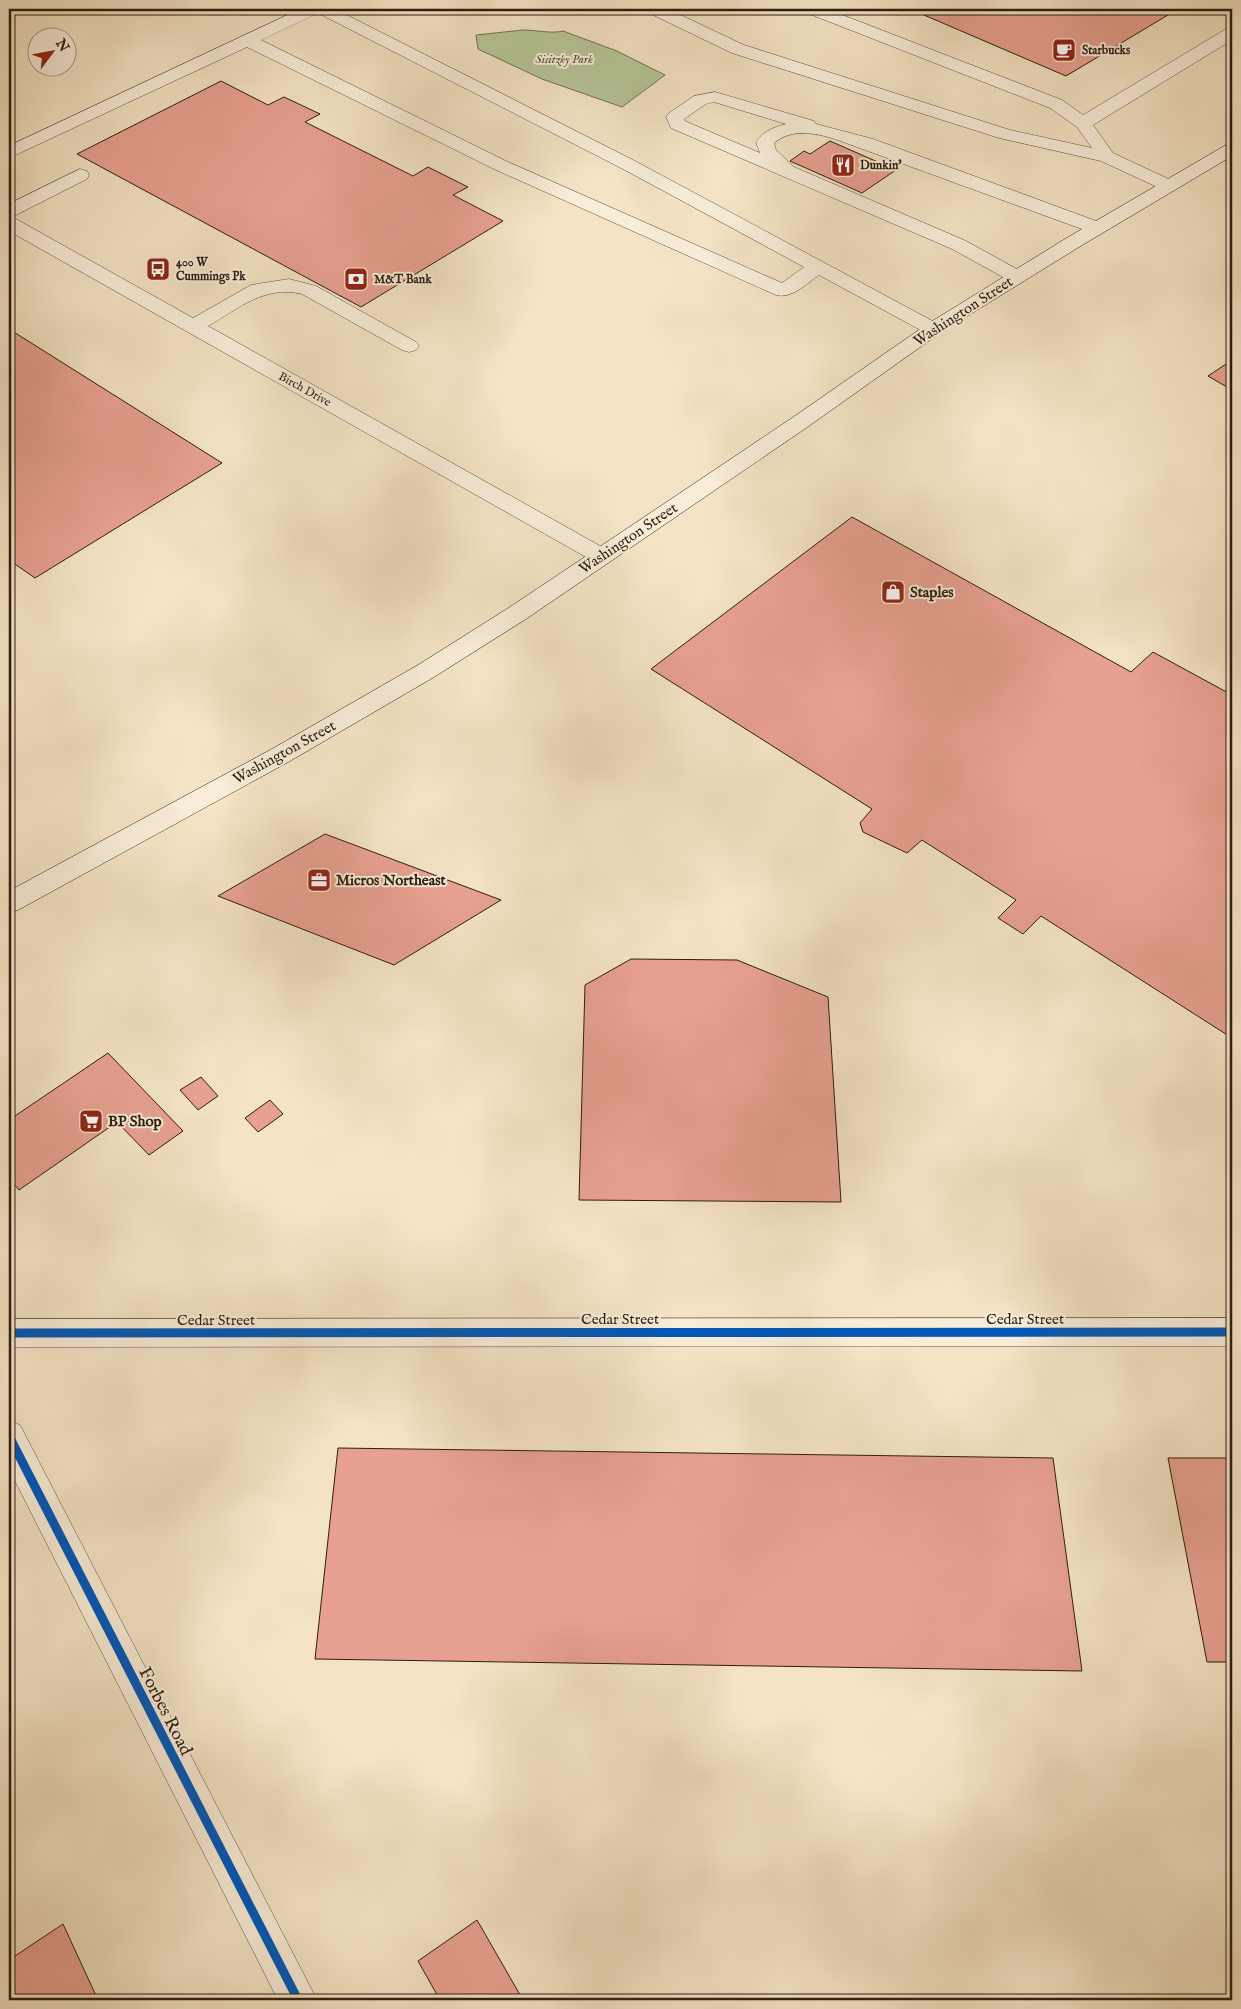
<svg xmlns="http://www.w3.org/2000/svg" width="1241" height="2009" viewBox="0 0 1241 2009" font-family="'IM FELL English',serif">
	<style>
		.green { fill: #b6c598; stroke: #717154 }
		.building { fill: #e8a191; stroke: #2c1d0f }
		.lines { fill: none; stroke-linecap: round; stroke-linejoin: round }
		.lane-casing { stroke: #5e4f3c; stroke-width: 1 }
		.street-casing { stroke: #5e4f3c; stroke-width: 1 }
		.secondary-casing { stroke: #2c1d0f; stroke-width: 1 }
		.lane { fill: #f8edd9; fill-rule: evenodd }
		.street { fill: #f8edd9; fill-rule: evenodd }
		.secondary { fill: #f8edd9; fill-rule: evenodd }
		.cycleway-casing { stroke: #f8edd9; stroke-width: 12 }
		.cycleway { stroke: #0057b8; stroke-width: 9 }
		.labels { text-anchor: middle; stroke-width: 4; stroke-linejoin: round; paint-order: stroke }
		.far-poi-label { font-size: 12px; font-weight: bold; fill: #2c1d0f; stroke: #f8edd9; text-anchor: start }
		.far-park-label { font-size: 12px; font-style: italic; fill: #554f38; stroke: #f8edd9 }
		.far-street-label { font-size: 12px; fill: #2c1d0f; stroke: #f8edd9 }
		.street-label { font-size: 15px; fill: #2c1d0f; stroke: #f8edd9 }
		.poi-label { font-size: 15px; font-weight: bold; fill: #2c1d0f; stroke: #f8edd9; text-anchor: start }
		.near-street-label { font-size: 18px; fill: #2c1d0f; stroke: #f8edd9 }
	</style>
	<rect width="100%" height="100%" fill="#f4e4c5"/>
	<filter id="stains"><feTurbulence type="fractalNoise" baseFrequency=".004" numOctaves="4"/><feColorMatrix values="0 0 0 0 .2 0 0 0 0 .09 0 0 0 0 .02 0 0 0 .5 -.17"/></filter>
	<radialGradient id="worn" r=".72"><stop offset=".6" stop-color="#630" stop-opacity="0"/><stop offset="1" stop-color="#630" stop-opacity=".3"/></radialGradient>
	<!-- green -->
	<path class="green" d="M523,30C535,30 552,34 563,31L617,51L665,75L622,107L542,79L478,49L476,35Z"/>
	<!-- building -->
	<path class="building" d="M883,9H1178L1066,76L910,9L898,15Z
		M221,81L268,105L284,97L320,114L305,122L413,176L428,167L468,187L453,195L503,221L361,307L77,154Z
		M830,141L896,170L862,193L790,161L804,151L810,154Z
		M9,329L222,463L35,578L9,560Z
		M1232,360V390L1208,376Z
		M852,517L1131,672L1153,652L1232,695V1038L1041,916L1023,934L998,918L1016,900L922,840L907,853L863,832L860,823L872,809L651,669Z
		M325,834L501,900L394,965L218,896Z
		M631,959L737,960L828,997L841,1202L579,1200L585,985Z
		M108,1053L183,1131L149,1155L117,1122L19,1190L9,1178V1120Z
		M201,1077L218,1096L198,1110L180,1090Z
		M270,1100L283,1114L258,1132L245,1118Z
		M338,1448L1053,1458L1082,1671L315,1659Z
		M1168,1458H1232V1662H1207Z
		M477,1920L523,2000H440L418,1961Z
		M63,1924L98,2000H9V1960Z"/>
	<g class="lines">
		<!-- lane casing -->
		<g class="lane-casing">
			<path id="lane" d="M300,9H335L635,161L940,325L943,329L940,333L933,335L926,333L819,275C806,284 792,299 776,295L494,169L247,47L9,158V146ZM318,13L623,169L804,267L782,283L506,161L261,40Z
				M647,9H668L744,45L1010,130L1092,148L1077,127L1050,108L807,13L805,9H827L1062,100L1083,115L1226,29L1232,28V40L1093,125L1113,153L1175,182L1177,186L1175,190L1168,192L1101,161L999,138L732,53L649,13Z
				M715,92L814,121L816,124L873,139L1080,215L1104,224L1106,228L1104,232L1097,234L1090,232L835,139C815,133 792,128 774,143L776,150L794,167L966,241L1024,273L1027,277L1024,281L1017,283L1010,281L952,249L671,128L666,117L669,113L694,96ZM714,102L786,124C774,127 764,131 756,142L760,153L685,121L684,119L706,104Z
				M80,169L87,171L89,175L87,179L16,215L9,217V204Z
				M9,217L16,219L193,318L251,285L289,279L316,286L416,342L419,346L416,350L409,352L402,350L302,294C265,285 239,308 208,326L609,551L612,556L609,561L601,563L593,561L9,231Z"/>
		</g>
		<!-- street casing -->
		<g class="street-casing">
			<path id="street" d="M1232,1318V1346L9,1347V1319Z
				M9,1421L20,1425L317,2000H278L9,1469Z"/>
		</g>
		<!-- secondary casing -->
		<g class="secondary-casing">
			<path id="secondary" d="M1232,144V156L1079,247L940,333L806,428L526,619L434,677L290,761L18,910L9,913V891L272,749L418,665L510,607L792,418L926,325L1065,239L1226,145Z"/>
		</g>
		<!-- lane -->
		<use href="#lane" class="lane"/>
		<!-- street -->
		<use href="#street" class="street"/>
		<!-- secondary -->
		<use href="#secondary" class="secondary"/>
		<!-- cycleway casing -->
		<g class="cycleway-casing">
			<path id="cycleway" d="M9,1333L1232,1332
				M9,1436L298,2000"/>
		</g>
		<!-- cycleway -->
		<use href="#cycleway" class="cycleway"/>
	</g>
	<!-- icons -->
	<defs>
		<g id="cafe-square" transform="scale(1.25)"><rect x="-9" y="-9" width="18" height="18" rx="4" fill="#8f2418" stroke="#f8edd9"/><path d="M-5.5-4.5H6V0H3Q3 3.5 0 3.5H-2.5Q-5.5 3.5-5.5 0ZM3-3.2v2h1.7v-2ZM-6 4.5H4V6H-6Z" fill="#fff"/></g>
		<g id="restaurant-square" transform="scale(1.25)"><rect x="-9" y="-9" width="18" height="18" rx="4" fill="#8f2418" stroke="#f8edd9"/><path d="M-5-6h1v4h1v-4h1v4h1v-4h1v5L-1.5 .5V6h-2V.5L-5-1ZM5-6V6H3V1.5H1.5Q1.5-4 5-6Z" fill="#fff"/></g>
		<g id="bus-square" transform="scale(1.25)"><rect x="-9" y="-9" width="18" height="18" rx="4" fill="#8f2418" stroke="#f8edd9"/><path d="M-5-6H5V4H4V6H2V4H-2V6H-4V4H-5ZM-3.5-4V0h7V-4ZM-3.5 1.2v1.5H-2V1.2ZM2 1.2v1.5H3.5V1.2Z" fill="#fff"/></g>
		<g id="bank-square" transform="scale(1.25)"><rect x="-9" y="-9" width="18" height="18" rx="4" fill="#8f2418" stroke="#f8edd9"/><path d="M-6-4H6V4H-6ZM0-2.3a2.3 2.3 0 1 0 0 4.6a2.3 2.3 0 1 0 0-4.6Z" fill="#fff"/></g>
		<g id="shop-square" transform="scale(1.25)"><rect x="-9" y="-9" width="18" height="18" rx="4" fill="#8f2418" stroke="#f8edd9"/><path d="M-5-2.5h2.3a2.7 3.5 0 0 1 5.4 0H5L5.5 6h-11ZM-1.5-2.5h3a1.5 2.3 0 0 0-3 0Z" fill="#fff"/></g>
		<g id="office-square" transform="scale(1.25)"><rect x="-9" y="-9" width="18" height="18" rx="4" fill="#8f2418" stroke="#f8edd9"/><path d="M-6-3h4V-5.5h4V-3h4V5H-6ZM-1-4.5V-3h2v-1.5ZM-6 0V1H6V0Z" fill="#fff"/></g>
		<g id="supermarket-square" transform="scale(1.25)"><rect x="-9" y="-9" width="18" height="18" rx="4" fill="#8f2418" stroke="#f8edd9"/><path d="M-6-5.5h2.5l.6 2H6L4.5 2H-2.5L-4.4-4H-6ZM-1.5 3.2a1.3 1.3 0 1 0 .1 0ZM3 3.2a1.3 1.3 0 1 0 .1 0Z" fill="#fff"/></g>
	</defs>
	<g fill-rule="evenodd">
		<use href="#cafe-square" x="1064" y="50"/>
		<use href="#restaurant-square" x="843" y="165"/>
		<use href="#bus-square" x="158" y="269"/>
		<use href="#bank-square" x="356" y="279"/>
		<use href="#shop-square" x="893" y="592"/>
		<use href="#office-square" x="319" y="880"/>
		<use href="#supermarket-square" x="91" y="1121"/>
	</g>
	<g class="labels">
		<!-- far-poi labels -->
		<g class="far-poi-label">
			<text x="1082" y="54">Starbucks</text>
			<text x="860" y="169">Dunkin'</text>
			<text x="176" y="266">400 W<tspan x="176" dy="14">Cummings Pk</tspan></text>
			<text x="374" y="283">M&amp;T Bank</text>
		</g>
		<!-- far-park labels -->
		<g class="far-park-label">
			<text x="564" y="63">Sisitzky Park</text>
		</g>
		<!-- far-street labels -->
		<g class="far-street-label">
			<text transform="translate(305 389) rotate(29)" y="4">Birch Drive</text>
		</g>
		<!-- street labels -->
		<g class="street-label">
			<text transform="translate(963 311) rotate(-33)" y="5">Washington Street</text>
			<text transform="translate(628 538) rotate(-34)" y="5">Washington Street</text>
			<text transform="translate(284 752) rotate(-29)" y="5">Washington Street</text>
			<text x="620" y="1324">Cedar Street</text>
			<text x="1025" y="1324">Cedar Street</text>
			<text x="216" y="1325">Cedar Street</text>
		</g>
		<!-- poi labels -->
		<g class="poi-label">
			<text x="910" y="597">Staples</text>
			<text x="336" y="885">Micros Northeast</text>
			<text x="108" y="1126">BP Shop</text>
		</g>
		<!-- near-street labels -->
		<g class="near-street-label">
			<text transform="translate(166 1711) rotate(63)" y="6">Forbes Road</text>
		</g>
	</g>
	<!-- margin -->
	<rect width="1241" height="2009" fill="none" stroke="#f4e4c5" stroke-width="30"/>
	<rect x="10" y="10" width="1221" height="1989" fill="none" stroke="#2c1d0f" stroke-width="2.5"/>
	<rect x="15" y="15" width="1211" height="1979" fill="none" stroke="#2c1d0f"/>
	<!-- north arrow -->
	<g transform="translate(52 52) rotate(58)"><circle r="24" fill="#f8edd9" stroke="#a69a88"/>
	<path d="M0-4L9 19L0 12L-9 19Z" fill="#8f2418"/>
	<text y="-8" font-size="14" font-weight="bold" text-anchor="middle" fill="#2c1d0f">N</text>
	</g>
	<rect width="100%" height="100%" filter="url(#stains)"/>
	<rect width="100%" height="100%" fill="url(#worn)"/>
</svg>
